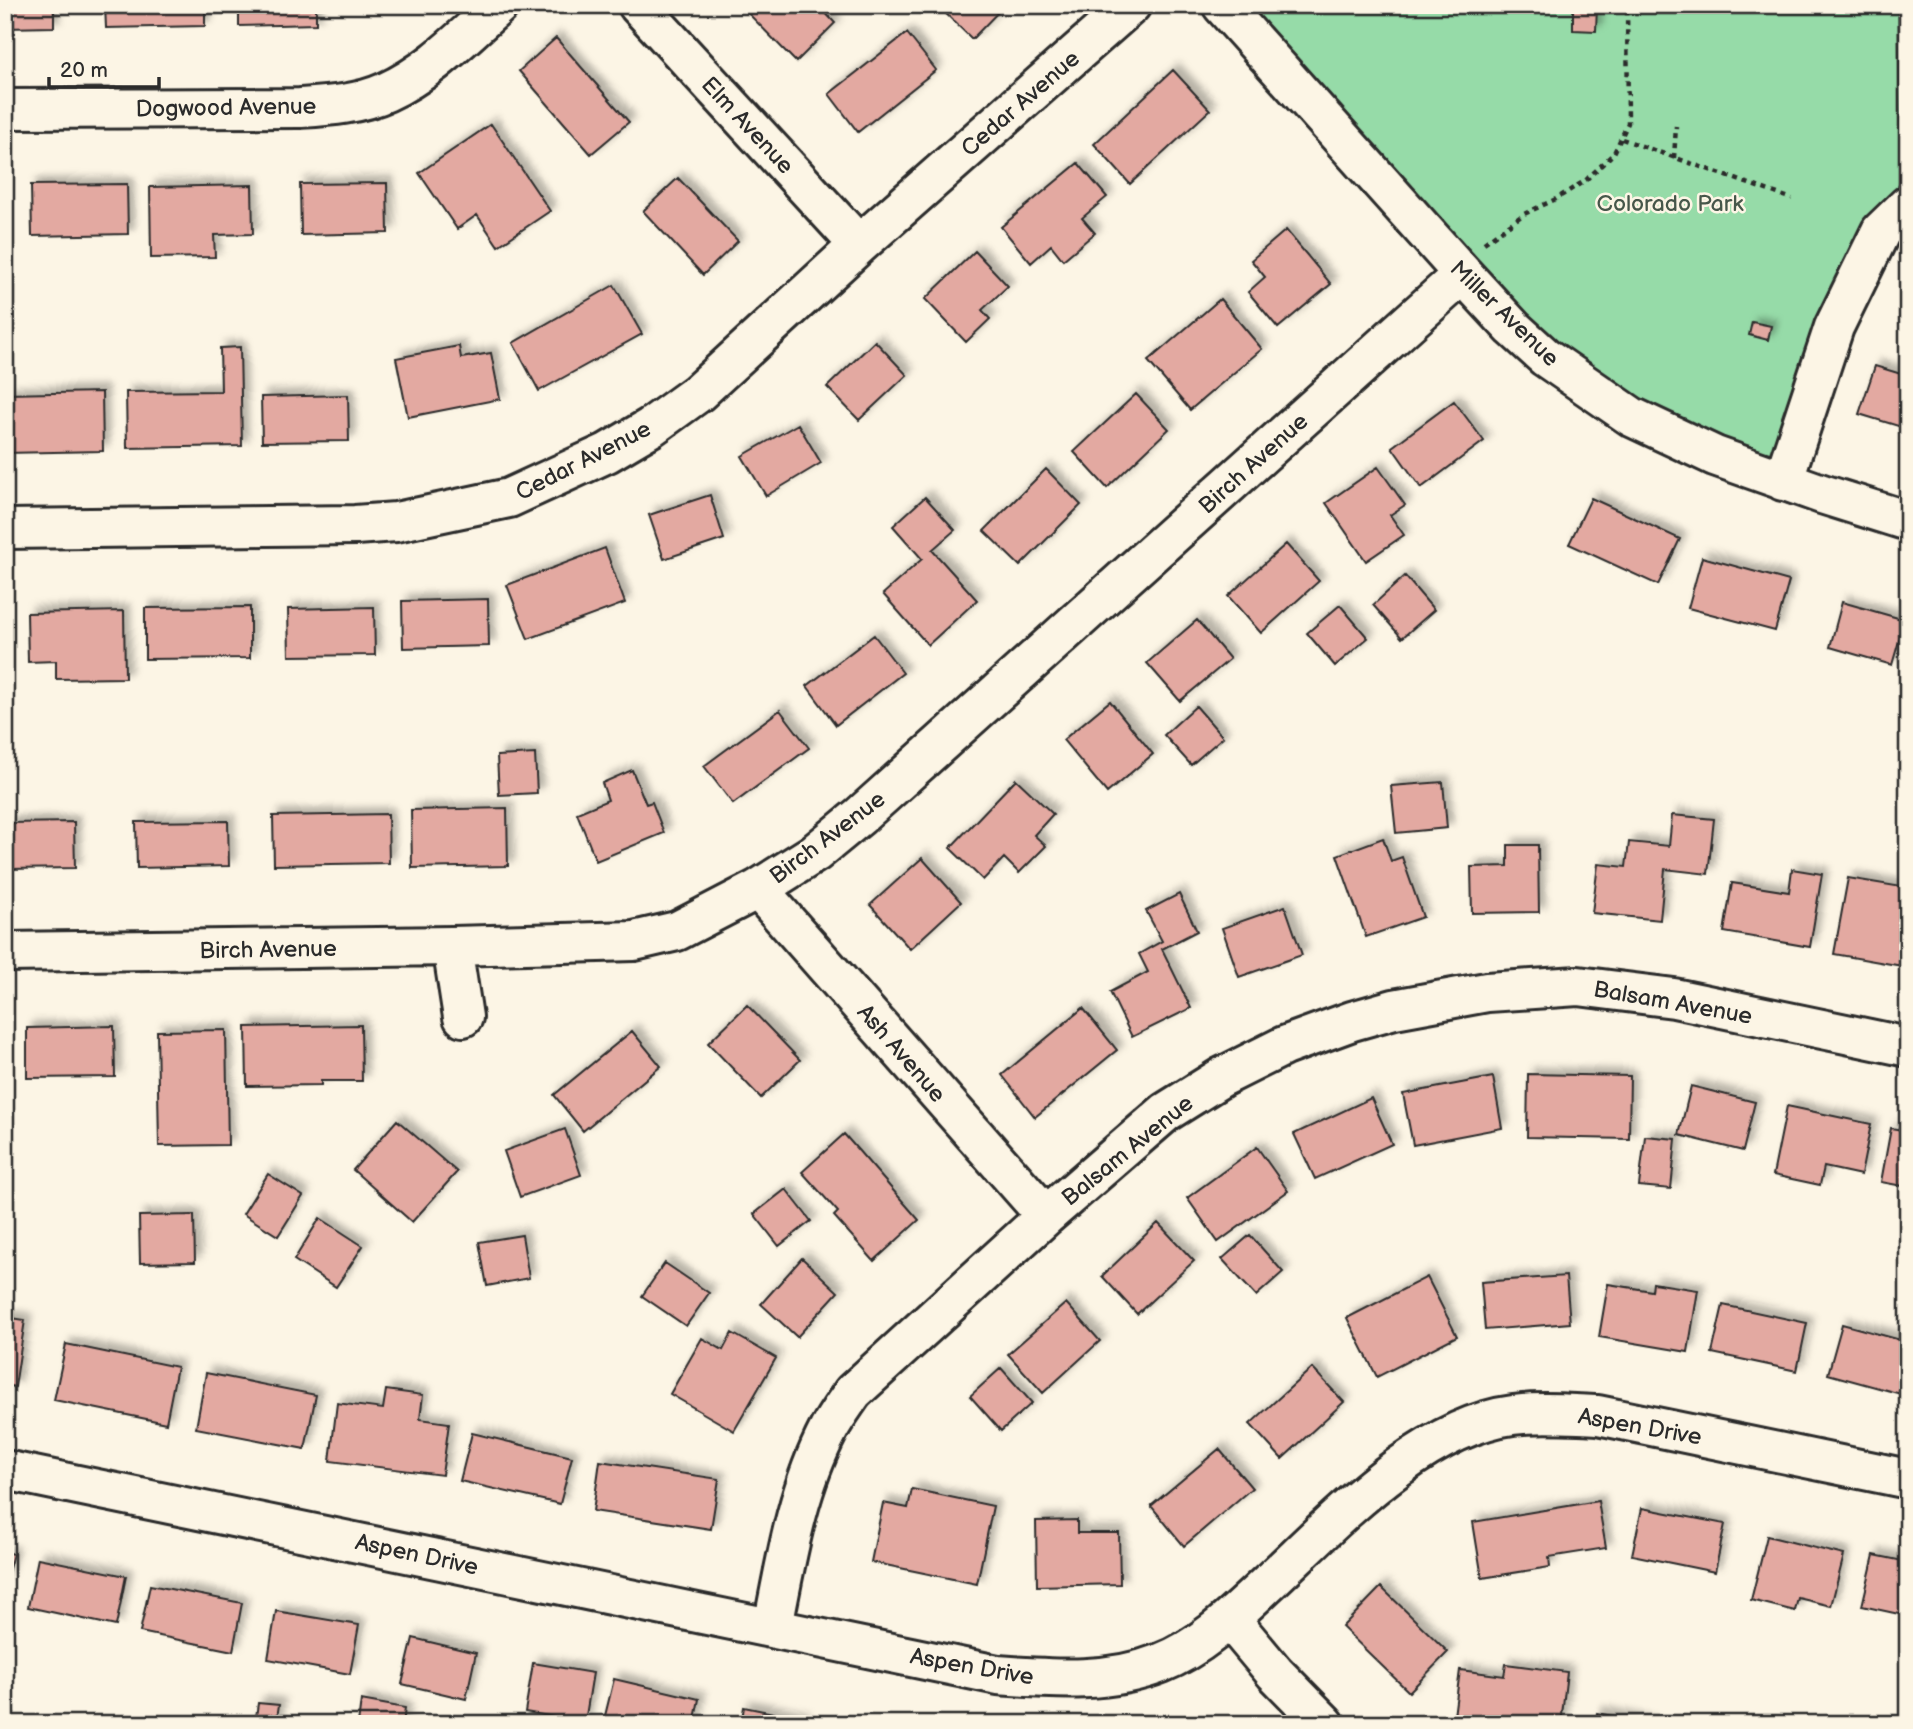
<svg xmlns="http://www.w3.org/2000/svg" width="1913" height="1729" viewBox="0 0 1913 1729" font-family="'Balsamiq Sans',sans-serif">
	<style>
		.green { fill: #96dba8; stroke: #60836a; stroke-width: 2 }
		.building { fill: #e3a9a1; stroke: #2b2b2b; stroke-width: 2; filter: url(#shadow) }
		.lines { fill: none; stroke-linecap: round; stroke-linejoin: round }
		.minor-casing { stroke: #2b2b2b; stroke-width: 44 }
		.path { stroke: #2b2b2b; stroke-width: 4.5; stroke-dasharray: 5 5; stroke-linecap: butt }
		.minor { stroke: #fcf5e5; stroke-width: 38 }
		.labels { text-anchor: middle; stroke-width: 5; stroke-linejoin: round; paint-order: stroke }
		.street-label { font-size: 23px; fill: #2b2b2b; stroke: #fcf5e5 }
		.park-label { font-size: 23px; fill: #46574a; stroke: #fcf5e5 }
	</style>
	<defs>
		<filter id="shadow"><feDropShadow dx="6" dy="-6" stdDeviation="3.5" flood-color="#0004"/></filter>
	</defs>
	<rect width="100%" height="100%" fill="#fcf5e5"/>
	<filter id="ink" filterUnits="userSpaceOnUse"><feTurbulence type="fractalNoise" baseFrequency=".0143" numOctaves="2"/><feDisplacementMap in="SourceGraphic" scale="14" xChannelSelector="R" yChannelSelector="G"/><feConvolveMatrix kernelMatrix="1 2 1 2 8 2 1 2 1" color-interpolation-filters="sRGB"/></filter>
	<g filter="url(#ink)">
		<!-- green -->
		<path class="green" d="M1222,5H1898L1901,179L1783,481L1545,357Z"/>
		<!-- building -->
		<path class="building" d="M5,5H54V27L5,28Z
			M105,5H205V26L106,28Z
			M239,5H316V24L239,26Z
			M740,5H818L835,23L796,62Z
			M937,5H1005L972,39Z
			M1573,5H1597L1596,31L1573,30Z
			M907,33L936,70L858,132L829,94Z
			M556,38L629,122L591,154L519,71Z
			M1173,70L1210,110L1130,184L1094,144Z
			M491,124L550,211L498,246L477,215L457,229L419,173Z
			M1078,163L1107,197L1082,218L1095,233L1063,260L1051,245L1031,263L1001,227Z
			M678,178L738,241L703,275L643,211Z
			M387,183L388,233L301,235L300,184Z
			M127,184L128,234L32,236L31,185Z
			M252,185L253,234L214,235L215,257L151,258L150,187Z
			M1286,230L1331,284L1278,328L1248,292L1265,277L1251,260Z
			M975,251L1008,286L982,310L990,319L966,342L925,299Z
			M614,285L642,334L539,391L513,343Z
			M1220,299L1262,349L1190,410L1148,361Z
			M1752,322L1771,326L1768,340L1749,335Z
			M875,341L907,375L859,420L827,387Z
			M459,346L461,358L491,353L500,399L408,417L396,358Z
			M240,347L242,446L127,448L126,392L221,391L220,348Z
			M1906,356L1908,429L1859,414L1875,366L1901,374Z
			M102,392L103,451L5,453V394Z
			M1136,394L1169,429L1107,488L1074,452Z
			M348,395L349,441L262,442L261,397Z
			M1454,401L1484,441L1421,488L1392,447Z
			M798,424L821,463L766,496L742,456Z
			M1378,467L1405,505L1390,515L1404,535L1366,561L1326,503Z
			M1046,469L1081,505L1020,566L984,531Z
			M710,495L724,539L664,559L649,515Z
			M925,497L955,530L932,550L977,600L928,645L883,594L922,559L893,526Z
			M1591,498L1680,539L1658,585L1569,544Z
			M1286,544L1319,581L1261,633L1228,596Z
			M605,548L625,603L528,639L507,585Z
			M1702,557L1789,581L1775,631L1688,608Z
			M1405,576L1434,610L1402,638L1373,605Z
			M488,599L489,646L403,648L402,601Z
			M1842,602L1905,620L1892,665L1830,647Z
			M1340,605L1368,638L1335,666L1307,633Z
			M250,607V658L145,659V608Z
			M374,607L375,655L289,656L288,609Z
			M124,611L125,678L56,679V661L28,662L27,613Z
			M1197,620L1230,659L1180,701L1147,663Z
			M874,635L903,673L836,725L807,686Z
			M1110,701L1153,754L1107,793L1063,740Z
			M1196,706L1223,737L1191,765L1164,735Z
			M780,710L809,748L733,804L704,766Z
			M535,754L537,793L499,795L497,756Z
			M632,770L646,804L652,802L664,833L596,861L577,813L608,800L602,783Z
			M1016,779L1053,814L1034,835L1046,846L1019,873L1004,858L983,880L950,848Z
			M1443,782L1447,828L1396,833L1391,786Z
			M507,808L508,866L412,868L411,810Z
			M388,814L389,863L274,865L273,816Z
			M1672,815L1714,819L1708,874L1665,869L1660,920L1592,913L1598,864L1626,867L1629,842L1669,846Z
			M228,821L229,866L137,868L136,822Z
			M74,822L75,868L8,869L7,823Z
			M1383,838L1391,861L1402,857L1423,917L1366,937L1337,855Z
			M1508,845H1538L1539,912L1472,913L1471,867L1508,866Z
			M922,858L961,902L910,949L870,905Z
			M1792,869L1822,874L1810,947L1724,932L1732,883L1789,892Z
			M1848,878L1908,888V967L1834,954Z
			M1179,894L1197,931L1162,949L1191,1008L1132,1037L1110,992L1148,972L1139,954L1162,941L1146,911Z
			M1285,906L1302,955L1239,977L1222,928Z
			M747,1005L800,1060L761,1098L708,1043Z
			M1083,1008L1117,1050L1035,1117L1002,1075Z
			M361,1025L362,1081H321V1085L247,1086L246,1027Z
			M114,1026L115,1077L27,1078V1028Z
			M226,1030L228,1145L159,1146L157,1031Z
			M632,1031L661,1066L583,1131L554,1095Z
			M1528,1074L1630,1076L1629,1139L1527,1137Z
			M1493,1077L1502,1128L1413,1145L1403,1094Z
			M1691,1086L1755,1102L1743,1151L1679,1135Z
			M1371,1098L1392,1144L1315,1179L1294,1134Z
			M1787,1106L1871,1124L1861,1175L1824,1167L1820,1185L1773,1175Z
			M397,1120L457,1172L412,1222L353,1170Z
			M1891,1128L1908,1131V1187L1881,1182Z
			M565,1129L581,1175L520,1197L504,1151Z
			M844,1134L919,1220L874,1261L834,1216L838,1212L802,1172Z
			M1645,1136L1676,1139L1671,1189L1639,1186Z
			M1257,1147L1288,1191L1218,1242L1187,1198Z
			M268,1174L303,1196L278,1236L243,1214Z
			M786,1189L811,1221L779,1246L754,1214Z
			M194,1215L195,1262L140,1263L139,1216Z
			M320,1218L363,1246L336,1287L294,1260Z
			M1158,1223L1194,1261L1137,1314L1102,1276Z
			M522,1235L529,1278L487,1286L479,1242Z
			M1250,1235L1283,1272L1256,1296L1222,1259Z
			M802,1258L838,1292L797,1337L761,1304Z
			M665,1263L709,1293L686,1326L642,1296Z
			M1566,1276L1570,1323L1485,1330L1481,1282Z
			M1427,1277L1457,1336L1377,1377L1347,1318Z
			M1653,1283L1698,1290L1688,1352L1599,1337L1608,1284L1652,1291Z
			M1066,1303L1100,1341L1043,1393L1008,1354Z
			M1723,1305L1807,1323L1797,1371L1712,1353Z
			M5,1317L25,1320L15,1387L5,1385Z
			M1842,1324L1908,1342V1396L1828,1374Z
			M732,1333L776,1358L734,1431L670,1394L702,1338L723,1350Z
			M66,1344L177,1367L166,1423L54,1400Z
			M1001,1368L1032,1403L1001,1431L970,1396Z
			M1312,1368L1344,1402L1282,1459L1250,1424Z
			M206,1373L316,1395L305,1449L196,1428Z
			M386,1390L423,1395L420,1419L449,1423L442,1475L330,1461L337,1403L383,1409Z
			M472,1433L572,1457L560,1504L460,1481Z
			M1219,1449L1252,1488L1184,1546L1151,1506Z
			M600,1461L719,1479L711,1529L593,1511Z
			M912,1489L993,1506L977,1584L871,1562L883,1503L908,1508Z
			M1598,1501L1606,1548L1549,1557L1550,1567L1482,1578L1473,1522Z
			M1642,1508L1725,1524L1715,1572L1632,1555Z
			M1077,1520V1533H1119L1120,1584L1037,1586L1036,1521Z
			M1767,1536L1844,1555L1831,1606L1798,1598L1795,1611L1751,1600Z
			M5,1552L13,1554L5,1583Z
			M1874,1555L1908,1562V1616L1862,1606Z
			M38,1558L126,1576L116,1626L28,1607Z
			M150,1585L242,1603L233,1651L140,1632Z
			M1381,1587L1448,1652L1409,1692L1342,1627Z
			M276,1611L359,1625L350,1674L268,1659Z
			M413,1638L476,1653L466,1699L402,1684Z
			M533,1663L593,1673L585,1722L525,1712Z
			M1506,1664L1567,1672L1561,1724H1453L1460,1670L1504,1676Z
			M614,1679L699,1699L694,1724H603Z
			M361,1700L405,1708L403,1724H358Z
			M258,1703L279,1705L276,1724H255Z
			M744,1707L803,1719L802,1724H741Z
			M1597,1713L1654,1724H1595Z"/>
		<g class="lines">
			<!-- minor casing -->
			<g class="minor-casing">
				<path id="minor" d="M638,5L859,245
					M1222,5L1463,274L1513,328L1545,357L1632,417L1715,456L1822,494L1908,521
					M5,109L300,108C329,106 360,104 386,92C430,72 463,37 499,5
					M1783,481L1834,327L1881,231L1908,205
					M5,529L355,525L396,522L509,498L607,453L651,427L698,393L859,245L1131,5
					M758,889L1046,1216
					M452,946L463,1017
					M5,952L452,946L634,941L677,931L758,889L815,853L860,816L1463,274
					M5,1470L998,1675C1053,1679 1108,1684 1161,1663C1202,1647 1235,1614 1267,1584C1333,1523 1420,1427 1513,1415C1541,1411 1570,1414 1598,1415L1908,1479
					M1230,1619L1275,1673L1325,1724
					M773,1627C786,1560 797,1490 829,1429C836,1416 845,1404 853,1392L1046,1216L1166,1112L1222,1077L1284,1046L1352,1021L1394,1009L1487,992L1578,986L1674,998L1908,1047"/>
			</g>
			<!-- path -->
			<path class="path" d="M1622,139L1792,199
				M1674,158L1676,126
				M1484,243L1524,214L1556,199L1586,180L1614,153L1628,123L1627,5"/>
			<!-- minor -->
			<use href="#minor" class="minor"/>
		</g>
	</g>
	<g class="labels">
		<!-- street labels -->
		<g class="street-label">
			<text transform="translate(1020 103) rotate(-41)" y="8">Cedar Avenue</text>
			<text transform="translate(226 107) rotate(-1)" y="8">Dogwood Avenue</text>
			<text transform="translate(748 125) rotate(47)" y="8">Elm Avenue</text>
			<text transform="translate(1505 313) rotate(44)" y="8">Miller Avenue</text>
			<text transform="translate(583 460) rotate(-27)" y="8">Cedar Avenue</text>
			<text transform="translate(1253 463) rotate(-42)" y="8">Birch Avenue</text>
			<text transform="translate(827 837) rotate(-37)" y="8">Birch Avenue</text>
			<text transform="translate(268 949) rotate(-1)" y="8">Birch Avenue</text>
			<text transform="translate(1673 1002) rotate(10)" y="8">Balsam Avenue</text>
			<text transform="translate(902 1053) rotate(49)" y="8">Ash Avenue</text>
			<text transform="translate(1127 1150) rotate(-39)" y="8">Balsam Avenue</text>
			<text transform="translate(1640 1426) rotate(10)" y="8">Aspen Drive</text>
			<text transform="translate(417 1554) rotate(12)" y="8">Aspen Drive</text>
			<text transform="translate(972 1666) rotate(10)" y="8">Aspen Drive</text>
		</g>
		<!-- park labels -->
		<g class="park-label">
			<text x="1670" y="211">Colorado Park</text>
		</g>
	</g>
	<!-- margin -->
	<rect width="1913" height="1729" fill="none" stroke="#fcf5e5" stroke-width="28"/>
	<rect x="14" y="14" width="1885" height="1701" fill="none" stroke="#2b2b2b" stroke-width="2.5" filter="url(#ink)"/>
	<!-- scale -->
	<path d="M49 77v10h110v-10" fill="none" stroke="#2b2b2b" stroke-width="3.5"/>
	<text x="60" y="77" font-size="21" fill="#2b2b2b" stroke="#fcf5e5" stroke-width="5" paint-order="stroke">20 m</text>
</svg>
